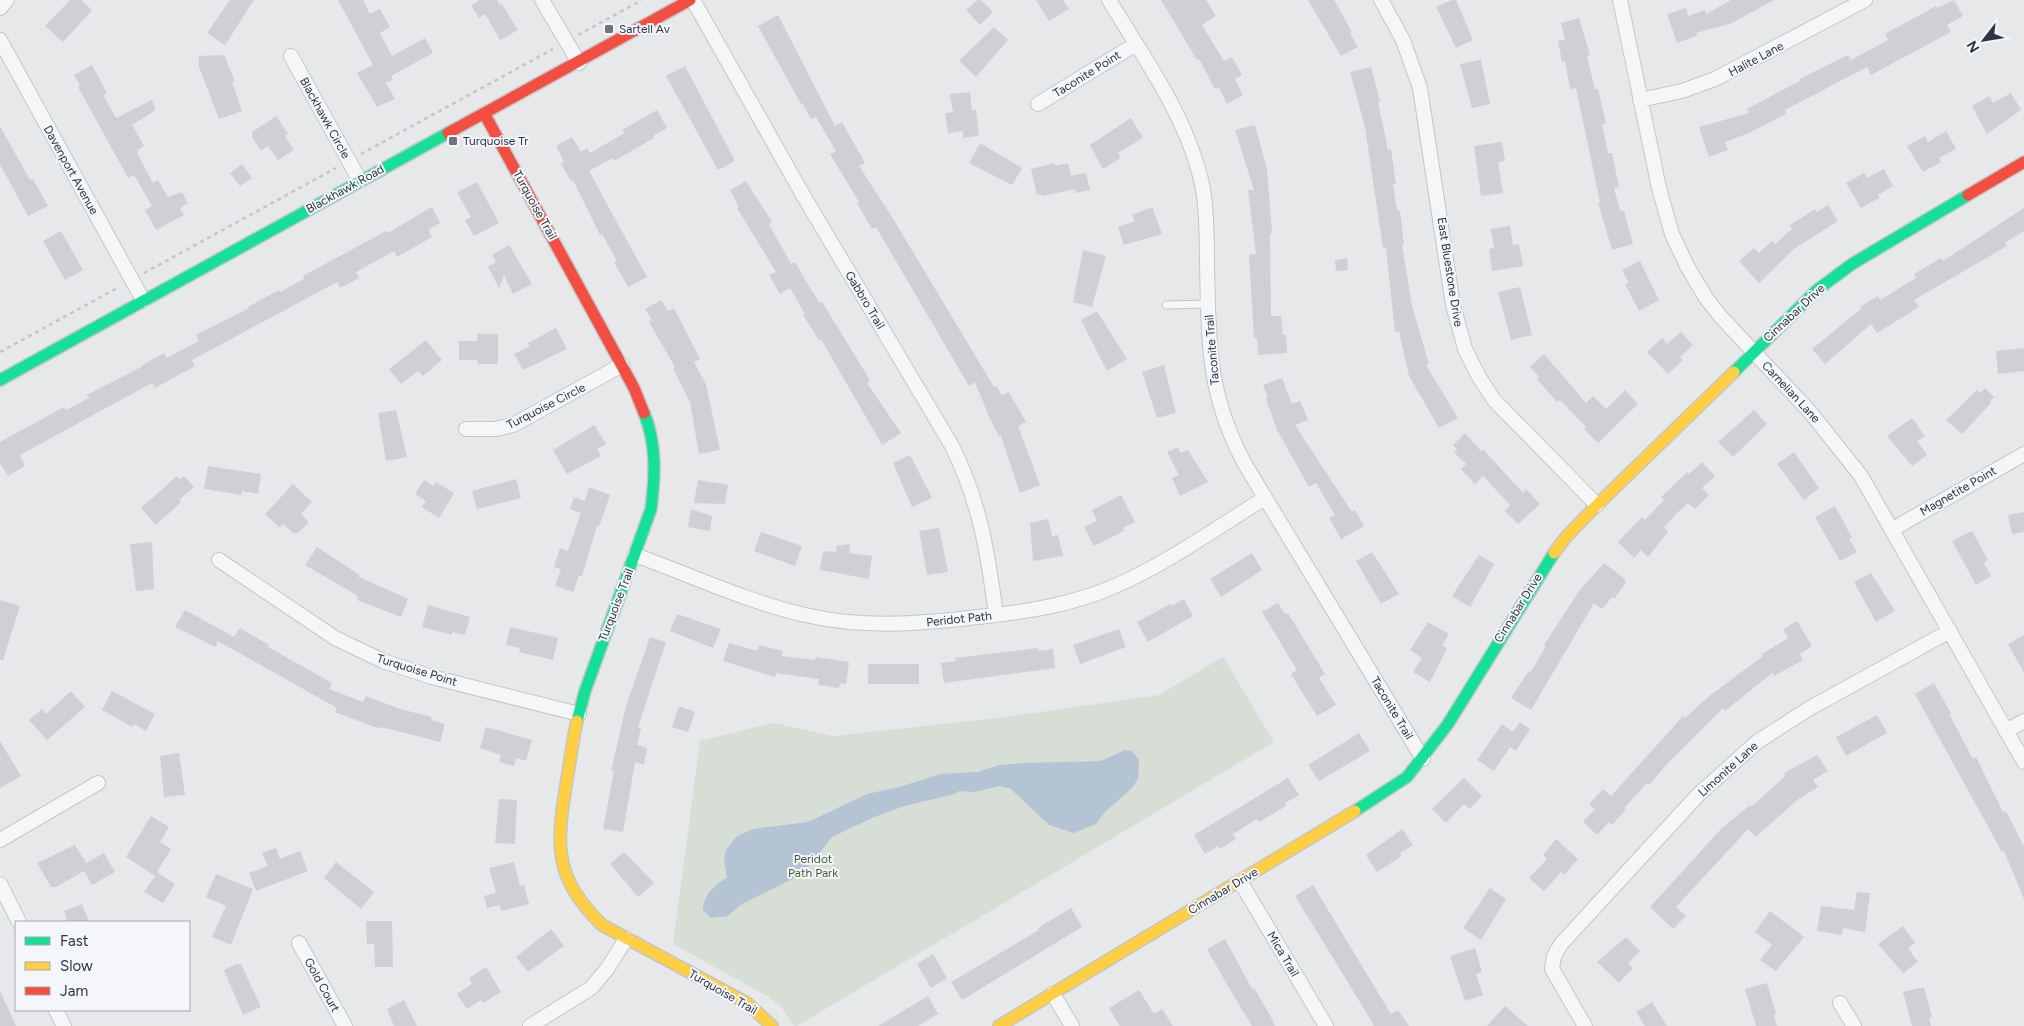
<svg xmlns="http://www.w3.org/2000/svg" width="2024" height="1026" viewBox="0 0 2024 1026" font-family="Figtree,sans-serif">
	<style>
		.green { fill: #d6ded6 }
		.water { fill: #b4c4d5 }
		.building { fill: #ced0d3 }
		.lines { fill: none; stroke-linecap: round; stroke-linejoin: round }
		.lane-casing { stroke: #c4c6c8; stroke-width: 9 }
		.street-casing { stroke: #c4c6c8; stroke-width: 16 }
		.fast-casing { stroke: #c4c6c8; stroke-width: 14 }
		.slow-casing { stroke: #c4c6c8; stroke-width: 14 }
		.jam-casing { stroke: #c4c6c8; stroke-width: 14 }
		.path { stroke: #c5c6ca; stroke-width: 2.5; stroke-dasharray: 4 4; stroke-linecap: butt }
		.lane { stroke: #f5f6f7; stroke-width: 7 }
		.street { stroke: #f5f6f7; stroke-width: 14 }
		.fast { stroke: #16e098; stroke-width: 11 }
		.slow { stroke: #ffcf43; stroke-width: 11 }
		.jam { stroke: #f24e42; stroke-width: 11 }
		.poi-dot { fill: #6c737f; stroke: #f4f6f9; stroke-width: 2 }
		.labels { text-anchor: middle; stroke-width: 4; stroke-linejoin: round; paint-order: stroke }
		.poi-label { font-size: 12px; fill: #2b3445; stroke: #f4f6f9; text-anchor: start }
		.street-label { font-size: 12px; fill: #2b3445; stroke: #f4f6f9 }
		.park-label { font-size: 12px; fill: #3f6138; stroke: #f4f6f9 }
	</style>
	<rect width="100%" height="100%" fill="#e6e8ea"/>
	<!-- green -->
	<path class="green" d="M1223,657L1274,742L797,1026H794L782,1008L769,997L673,944L700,741L773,723L833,736L1006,717L1159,695Z"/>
	<!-- water -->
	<path class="water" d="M1125,750L1132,751L1139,760L1138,779L1131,789L1104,813L1096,824L1074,833L1049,825L1011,789L1000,786L974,792L959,791L955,794L904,806L872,818L832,837L808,867L797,877L742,904L728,916L711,918L703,910C702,897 716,883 727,878L724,860L726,850L736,837L752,829L808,822L867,794L899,787L941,774L977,772L1000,765L1023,763L1101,761Z"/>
	<!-- building -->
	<path class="building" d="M70,0H81L92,10L63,42L45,26Z
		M230,0H254L225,45L207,33Z
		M338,0H363L370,14L380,9L390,27L380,33L392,56L425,38L433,53L391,76L393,80L386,83L395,99L377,107L357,73L373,65Z
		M480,0H497L500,5L502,4L518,30L500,40L485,14L479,18L471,5Z
		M977,0H981L993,12L980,25L966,10Z
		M1036,0H1063L1069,9L1049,21Z
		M1161,0H1206L1216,16L1202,25L1224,61L1232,57L1242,75L1235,79L1243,95L1227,104L1219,88L1215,89L1199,59L1197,60Z
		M1308,0H1334L1352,32L1350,33L1358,47L1341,56Z
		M1452,0H1456L1473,40L1456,48L1436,7Z
		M1731,0H1774L1732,23L1696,33L1697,36L1677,43L1667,14L1686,8L1688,16L1705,10L1706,14Z
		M1954,0L1963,16L1947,25L1951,32L1871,75L1867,67L1785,110L1786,114L1749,133L1725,142L1728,150L1709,157L1699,127L1749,113L1747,109L1800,81L1799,79L1848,55L1851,60L1888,40L1885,34L1936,6L1937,8Z
		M778,15L835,126L842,122L865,163L859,166L892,217L994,387L996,386L1002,395L1009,392L1026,422L1018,426L1040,485L1020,493L1001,436H999L990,419L975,382L969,386L876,227L872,229L857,203L859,202L830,154L836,151L816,117L811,119L802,103L801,104L758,26Z
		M1579,18L1590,55L1587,56L1595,89H1598L1606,123L1602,124L1608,153H1612L1619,187L1614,188L1620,211H1624L1633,244L1612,250L1598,203L1600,202L1576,88L1570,89L1565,61L1562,62L1558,41L1565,40L1561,23Z
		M994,27L1008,40L976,77L959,61Z
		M224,55L235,81L232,82L242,111L219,119L199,67V56Z
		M1481,60L1490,104L1472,108L1460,64Z
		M92,65L107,93L103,95L116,118L152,100L156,110L132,125L144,146L138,150L139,152L137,153L153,183L158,180L168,197L182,192L188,203L180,208L184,215L156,230L145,210L152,206L134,175L128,178L78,87L80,86L74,75Z
		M685,66L735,161L718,170L666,76Z
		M1371,67L1380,101L1378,102L1388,150L1391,149L1396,184H1393L1397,211H1400L1404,245H1402L1412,306L1429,364L1426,365L1458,418L1439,428L1409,376L1399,331L1395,332L1386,248H1383L1365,127L1350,72Z
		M970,92L972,110H976L979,136L963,138V131L948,133L945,113L953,112L950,94Z
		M2011,93L2021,110L1987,134L1972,106L1989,96L1993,103Z
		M657,110L667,128L653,136L654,138L614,161L612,158L589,171L647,277L628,287L614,262L617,261L602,234L600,235L573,180L571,181L561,164L564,162L556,146L572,137L581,152L587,148L590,153L625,133L622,130Z
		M276,116L288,134L285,136L294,150L278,160L268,146L261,151L252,137V132Z
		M1131,118L1143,138L1118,153L1121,158L1103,169L1090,145Z
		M1255,125L1267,169L1272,233H1270L1271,316H1281L1283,335H1286L1287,353L1258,355L1257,338H1254L1249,255L1256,254L1248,190H1254L1235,130Z
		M0,126L30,180L33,179L48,206L28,216L0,164Z
		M1946,131L1956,149L1939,158L1941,162L1923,172L1907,146L1925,136L1928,142Z
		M1502,142L1505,161L1498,162L1503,193L1481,196L1474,146Z
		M980,143L1022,168L1012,185L969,163Z
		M1055,163V166L1068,163L1071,176L1086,173L1090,190L1076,193L1075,189L1042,196L1041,194L1037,195L1031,169Z
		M242,164L252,178L240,186L230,173Z
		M1884,169L1893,186L1878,195L1879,198L1861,208L1846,183L1864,173L1867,178Z
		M746,181L772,222L769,224L791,264L795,262L810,288L820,303L822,302L870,380L867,383L901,433L882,445L821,339L819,340L803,315L805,314L790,288L780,294L769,275L776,272L737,208L739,207L730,190Z
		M477,182L499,223L474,236L465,220L471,217L457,192Z
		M1828,205L1838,221L1794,249L1759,283L1739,261L1754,248L1759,253L1772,241L1775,244L1792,229L1790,225L1815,209L1817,212Z
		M432,207L440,223L428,230L432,237L397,257L394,251L356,272L359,278L340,288L337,282L192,360L195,366L155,388L152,383L20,455L25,466L8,476L0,463V442L64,407L66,410L89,398L87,395L143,366L142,365L164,353L167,358L199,341L196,335L249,308L248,307L279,290L280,292L304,279L303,276L386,231L388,233Z
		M1152,207L1162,234L1124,245L1118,227L1135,221L1132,215Z
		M2024,208V231L2005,243L2007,246L1914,300L1919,307L1877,333L1871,324L1825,364L1812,349L1861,309L1860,307L1878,296L1880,300L1916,278L1914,274L1941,258L1943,261Z
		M1510,226L1513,245L1519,244L1523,266L1492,271L1489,249L1494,248L1491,229Z
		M61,231L83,270L65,280L43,241Z
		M509,245L532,284L513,294L504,275L499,288L488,267L496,262L492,255Z
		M1083,250L1106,256L1092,307L1073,302Z
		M1347,258L1348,270L1336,271L1335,260Z
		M1640,261L1659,300L1639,311L1625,284L1629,283L1622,270Z
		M1520,287L1532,335L1511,340L1498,292Z
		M661,300L668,311L674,308L700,359L694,362L706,384L720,450L699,454L690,402L673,368L675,367L649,322L652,320L645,309Z
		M1097,311L1127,359L1107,371L1081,320Z
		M556,328L567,349L523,370L514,354L530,346L528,343Z
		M1681,332L1693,345L1680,357L1683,360L1668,374L1647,352L1662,338L1667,344Z
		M477,334H498V364H478L477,360H459V341H477Z
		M426,340L442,360L423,376L418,371L401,384L389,369Z
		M2024,348V371L1998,374L1996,351Z
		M1544,354L1586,403L1593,396L1606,409L1625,390L1638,404L1598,443L1584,429L1586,427L1560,400L1557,402L1537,379L1539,377L1530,367Z
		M1164,365L1176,413L1157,418L1142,372Z
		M1282,378L1292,404L1300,401L1308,420L1295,425L1352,512L1355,510L1364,526L1341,539L1329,518L1335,515L1316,483L1309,487L1277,430L1266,399L1268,398L1263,385Z
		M1985,388L1994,397L1990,402L1991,403L1962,434L1946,420L1977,390L1980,393Z
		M396,410L407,457L386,461L378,413Z
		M1754,410L1767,424L1733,457L1718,442Z
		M1912,418L1925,436L1917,441L1927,455L1912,466L1887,436Z
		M594,425L606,444L597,449L601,456L567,474L553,450Z
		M1465,433L1481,451L1483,449L1523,493L1526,489L1540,504L1518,524L1505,511L1510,505L1483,476L1475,484L1461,469L1466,464L1454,452L1457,450L1453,445Z
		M1178,447L1181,453L1188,450L1208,482L1180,496L1172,478L1179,475L1167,452Z
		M1794,452L1819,488L1804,500L1777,464Z
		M910,455L932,498L912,507L893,463Z
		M1702,462L1715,476L1702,488L1709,495L1695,509L1688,503L1676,514L1664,527L1668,532L1648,557L1641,550L1634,558L1618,542L1642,517L1645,520L1664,500L1661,497L1687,472L1689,474Z
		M208,466L261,474L258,494L242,491L241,495L204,489Z
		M177,476L180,479L184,476L194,487L179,500L181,502L156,525L141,508Z
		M516,479L521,498L477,509L472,491Z
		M424,480L434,486L436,482L454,493L439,518L422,507L426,501L415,494Z
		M698,480L728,485L725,504L694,503Z
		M293,484L312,502L301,514L309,522L298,533H293L283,524L280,528L265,514Z
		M589,487L610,495L599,527L597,526L582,576H579L573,592L555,586L561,569L554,567L560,548L568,551L581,513L570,509L574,497L585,501Z
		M1121,495L1135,522L1123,528L1124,531L1094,546L1084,527L1097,521L1092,510Z
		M1835,506L1852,538L1849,539L1857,552L1840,561L1815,517Z
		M691,509L712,516L710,531L688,527Z
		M2024,512V532L2012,534L2008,515Z
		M1048,519L1052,536L1058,535L1063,556L1033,561L1030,523Z
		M939,528L948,572L927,575L919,531Z
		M1972,531L1988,560L1984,563L1991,576L1976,585L1952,541Z
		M761,532L802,546L795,566L754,551Z
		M152,542L154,589L136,591L130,544Z
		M850,544L849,553L872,556L869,579L820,570L823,551L836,552L837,546Z
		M317,547L360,575L357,576L408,599L401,617L357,600L358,596L305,565Z
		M1372,552L1399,594L1381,604L1356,561Z
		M1252,553L1262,570L1221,597L1210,579Z
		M1479,555L1494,564L1470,607L1452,596Z
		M1604,563L1625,579V584L1614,599L1612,597L1602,609L1594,603L1531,710L1511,698L1528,672L1530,673L1546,646L1544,645L1579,591Z
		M1871,573L1895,611L1876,622L1854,582Z
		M1184,599L1193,616L1148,642L1137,622L1170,604L1172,606Z
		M0,600L20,606L3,660H0Z
		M1278,603L1285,614L1288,613L1325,674L1319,678L1336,705L1317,716L1291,674L1297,670L1262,612Z
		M428,605L470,617L465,635L452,632V635L422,627Z
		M185,610L234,637L240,628L269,645L268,647L332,683L329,689L363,702L366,696L400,709L432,717L431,720L445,724L440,742L381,727L380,729L335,712L337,708L218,641L215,647L175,627Z
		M677,614L721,629L713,648L670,631Z
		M1797,621L1812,646L1800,654L1803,660L1774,676L1772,673L1725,711L1723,708L1669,762L1649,785L1647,783L1624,808L1626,809L1612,825L1609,822L1597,835L1583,822L1595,809L1589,804L1603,789L1611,796L1683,716L1685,718L1708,697L1763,656L1762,654L1788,638L1783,629Z
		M1428,622L1449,634L1442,645L1447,648L1430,682L1413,672L1422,658L1410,650Z
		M510,627L558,638L553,660L519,652L520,648L506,645Z
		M1119,629L1126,647L1080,664L1073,645Z
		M2024,635V673L2008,644Z
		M650,637L666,642L638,727L641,728L637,745L647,748L644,765L635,762L623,832L603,829L614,771H611L626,706Z
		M729,643L757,651L759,645L783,651L781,656L815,660V657L849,662L846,684L840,683L839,688L818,685L819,679L776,673L775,677L723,661Z
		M1038,648V651L1053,649L1055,668L944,683L941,663L956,661L955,658Z
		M868,664H919V684H868Z
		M1934,683L1951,713L1949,714L1956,727L1973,759L1976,757L2003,812L2006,811L2024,847V899L2004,851L2002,852L1915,694Z
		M71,691L85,707L47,740L29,720L42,709L46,714Z
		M112,691L155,714L146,731L134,724L132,727L102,710Z
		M679,706L695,712L688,732L672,727Z
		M1877,715L1887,733L1846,756L1836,737Z
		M1520,722L1530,729L1516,751L1510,747L1494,771L1477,760L1502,724L1513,732Z
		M486,727L532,740L526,761L516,758L514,766L499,762L501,755L480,748Z
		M1359,733L1370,751L1319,781L1308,765Z
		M0,741L21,776L0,788Z
		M179,753L185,795L164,797L160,756Z
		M1817,755L1828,771L1813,780L1818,787L1797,800L1756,837L1748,829L1676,907L1686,916L1673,929L1650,907L1722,828L1750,805L1751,807L1785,776L1784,773Z
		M1288,778L1299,795L1285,803L1286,806L1259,822L1257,819L1233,834L1236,839L1220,849L1218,846L1205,854L1194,835Z
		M1464,778L1482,796L1470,809L1464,804L1446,823L1432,809Z
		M499,799L517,800L515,844L495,843Z
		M151,816L169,827L160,842L171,849L157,872L175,884L163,903L144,892L155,876L126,857Z
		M1402,829L1413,845L1400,853L1402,856L1377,872L1366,855Z
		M1556,839L1578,859L1564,875L1561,872L1544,891L1529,878L1547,859L1543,855Z
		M75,845L86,863L104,853L115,872L92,885L84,871L56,887H51L37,863Z
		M276,848L280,859L300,851L308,871L256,891L249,873L268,866L262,853Z
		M624,852L654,883L638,897L610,864Z
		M336,862L374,892L361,909L324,878Z
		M514,862L520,886L524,885L529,904L501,911L500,905L487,908L484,896L496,893L489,868Z
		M216,874L253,889L231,945L212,937L226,906L206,897Z
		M1313,885L1391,1014L1398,1010L1409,1026H1371L1374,1025L1295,896Z
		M1490,888L1506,899L1481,940L1463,928Z
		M1857,892L1870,893L1865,932L1843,928L1842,935L1817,931L1821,906L1854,910Z
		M82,904L89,922H68L64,911Z
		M1071,908L1082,927L962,1000L951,982L1039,930L1038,928Z
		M1770,911L1804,937L1776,971L1760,960L1772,945L1755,932Z
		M366,921H392L393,967H375L374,944H367Z
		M1903,926L1915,943L1908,948L1918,962L1903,973L1878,944Z
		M551,929L564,946L528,972L516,957Z
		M1626,937L1640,951L1628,963L1633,968L1619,983L1597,962Z
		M1225,939L1252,989L1254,988L1270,1015L1275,1026H1252L1226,983L1207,949Z
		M1475,948L1482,972L1476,974L1483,995L1465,1001L1450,956Z
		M933,954L947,978L931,988L917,964Z
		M236,964H241L261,1007L243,1015L224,970Z
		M486,967L501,992L483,1003L481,1000L467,1009L457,994L472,984L469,978Z
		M1767,983L1776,1014L1774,1015L1777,1026H1756L1745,989Z
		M1924,987L1932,1017L1929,1018L1931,1026H1912L1903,992Z
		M1139,990L1154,1014L1162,1009L1173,1026H1120L1109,1008Z
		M0,991L16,1026H0Z
		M928,996L938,1014L918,1026H878Z
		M404,1000L417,1026H394L387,1009Z
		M1652,1002L1667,1026H1645L1636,1012Z
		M1505,1006L1528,1026H1487Z"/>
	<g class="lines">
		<!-- lane casing -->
		<g class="lane-casing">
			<path id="lane" d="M1166,305L1208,304"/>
		</g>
		<!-- street casing -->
		<g class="street-casing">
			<path id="street" d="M542,0L579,63
				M693,0L803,195L952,446C980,502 988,554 996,615
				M1109,0C1145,60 1189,119 1203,189C1207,213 1207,239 1207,264C1209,343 1207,395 1246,466L1423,759
				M1381,0L1403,40L1420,88L1453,305L1465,349L1479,377L1494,400L1597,505
				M1620,0L1659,188L1672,234L1687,266L1706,298L1721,317L1811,413L1861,476L2024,762
				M0,8L7,0
				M0,40L143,300
				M291,56L360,181
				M1640,100L1682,91L1715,79L1865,0
				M1038,104L1136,44
				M466,429H496L513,425L622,365
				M1893,529L2024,454
				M635,555C693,576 750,603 810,616C869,629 928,623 987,616C1031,611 1074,604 1115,586C1168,563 1216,528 1265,498
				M219,560L335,638L383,661L432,677L579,714
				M2006,731L2024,721
				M0,840L98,783
				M1240,881L1326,1026
				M0,884L19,922
				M299,943L345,1026
				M1053,994L1072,1026
				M1840,1003L1854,1026
				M56,1010L64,1026
				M530,1026L591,988L607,969L626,939
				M1585,1026L1552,969L1554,956L1561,944L1698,795L1757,742L1810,708L1950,631"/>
		</g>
		<!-- fast casing -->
		<g class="fast-casing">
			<path id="fast" d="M1734,372L1817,290L1852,264L1968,195
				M0,380L448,133
				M577,721L585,691L651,509C655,477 657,444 644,413
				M1355,811L1407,777L1448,724L1554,553"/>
		</g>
		<!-- slow casing -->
		<g class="slow-casing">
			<path id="slow" d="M1554,553L1566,537L1597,505L1734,372
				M577,721C572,742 570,764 566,785C556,848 554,877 602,925L747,1003L772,1026
				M999,1026L1355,811"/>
		</g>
		<!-- jam casing -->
		<g class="jam-casing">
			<path id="jam" d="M484,113L634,388L644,413
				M448,133L690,0
				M1968,195L2024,162"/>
		</g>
		<!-- path -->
		<path class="path" d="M578,35L642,0
			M361,154L553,49
			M144,273L336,168
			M0,352L119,287"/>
		<!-- lane -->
		<use href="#lane" class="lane"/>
		<!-- street -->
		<use href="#street" class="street"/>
		<!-- fast -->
		<use href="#fast" class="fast"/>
		<!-- slow -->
		<use href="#slow" class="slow"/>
		<!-- jam -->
		<use href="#jam" class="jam"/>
	</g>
	<!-- markers -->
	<g class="poi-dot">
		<rect x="604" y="24" width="10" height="10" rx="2.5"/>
		<rect x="448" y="136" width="10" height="10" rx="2.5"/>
	</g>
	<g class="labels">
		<!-- poi labels -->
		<g class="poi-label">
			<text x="619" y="33">Sartell Av</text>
			<text x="463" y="145">Turquoise Tr</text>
		</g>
		<!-- street labels -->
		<g class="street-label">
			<text transform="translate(1756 59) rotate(-28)" y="4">Halite Lane</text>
			<text transform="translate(1087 74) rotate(-32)" y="4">Taconite Point</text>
			<text transform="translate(325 118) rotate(61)" y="4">Blackhawk Circle</text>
			<text transform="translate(71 170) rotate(61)" y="4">Davenport Avenue</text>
			<text transform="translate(345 189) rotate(-29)" y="4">Blackhawk Road</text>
			<text transform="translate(535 205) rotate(61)" y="4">Turquoise Trail</text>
			<text transform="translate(1450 272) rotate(81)" y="4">East Bluestone Drive</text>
			<text transform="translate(865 300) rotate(59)" y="4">Gabbro Trail</text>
			<text transform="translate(1794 313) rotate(-43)" y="4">Cinnabar Drive</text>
			<text transform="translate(1212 350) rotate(-95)" y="4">Taconite Trail</text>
			<text transform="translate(1791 392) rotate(47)" y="4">Carnelian Lane</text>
			<text transform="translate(546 406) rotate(-27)" y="4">Turquoise Circle</text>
			<text transform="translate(1958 491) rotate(-30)" y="4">Magnetite Point</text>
			<text transform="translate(616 605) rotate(-69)" y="4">Turquoise Trail</text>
			<text transform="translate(1518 608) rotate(-58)" y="4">Cinnabar Drive</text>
			<text transform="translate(959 619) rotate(-6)" y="4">Peridot Path</text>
			<text transform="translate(417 670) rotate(17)" y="4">Turquoise Point</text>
			<text transform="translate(1392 708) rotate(59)" y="4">Taconite Trail</text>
			<text transform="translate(1728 769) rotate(-42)" y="4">Limonite Lane</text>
			<text transform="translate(1223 891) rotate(-31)" y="4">Cinnabar Drive</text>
			<text transform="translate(1283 954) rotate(59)" y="4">Mica Trail</text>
			<text transform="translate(322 985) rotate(61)" y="4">Gold Court</text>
			<text transform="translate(723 992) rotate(30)" y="4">Turquoise Trail</text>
		</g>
		<!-- park labels -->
		<g class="park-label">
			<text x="813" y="863">Peridot<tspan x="813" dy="14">Path Park</tspan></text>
		</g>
	</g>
	<!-- legend -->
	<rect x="15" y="921" width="175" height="90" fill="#f4f6f9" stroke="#a4a8b1"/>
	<rect x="25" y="937" width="25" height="8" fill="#16e098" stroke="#a4a8b1"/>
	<text x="60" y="946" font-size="15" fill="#2b3445">Fast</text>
	<rect x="25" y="962" width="25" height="8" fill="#ffcf43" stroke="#a4a8b1"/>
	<text x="60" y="971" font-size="15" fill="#2b3445">Slow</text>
	<rect x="25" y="987" width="25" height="8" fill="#f24e42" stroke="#a4a8b1"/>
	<text x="60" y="996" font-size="15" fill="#2b3445">Jam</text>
	<!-- north arrow -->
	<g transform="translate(1984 40) rotate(239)" stroke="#f4f6f9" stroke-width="4" paint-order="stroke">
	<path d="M0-4L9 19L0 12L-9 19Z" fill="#2b3445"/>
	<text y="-8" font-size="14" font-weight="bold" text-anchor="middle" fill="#2b3445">N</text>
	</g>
</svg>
